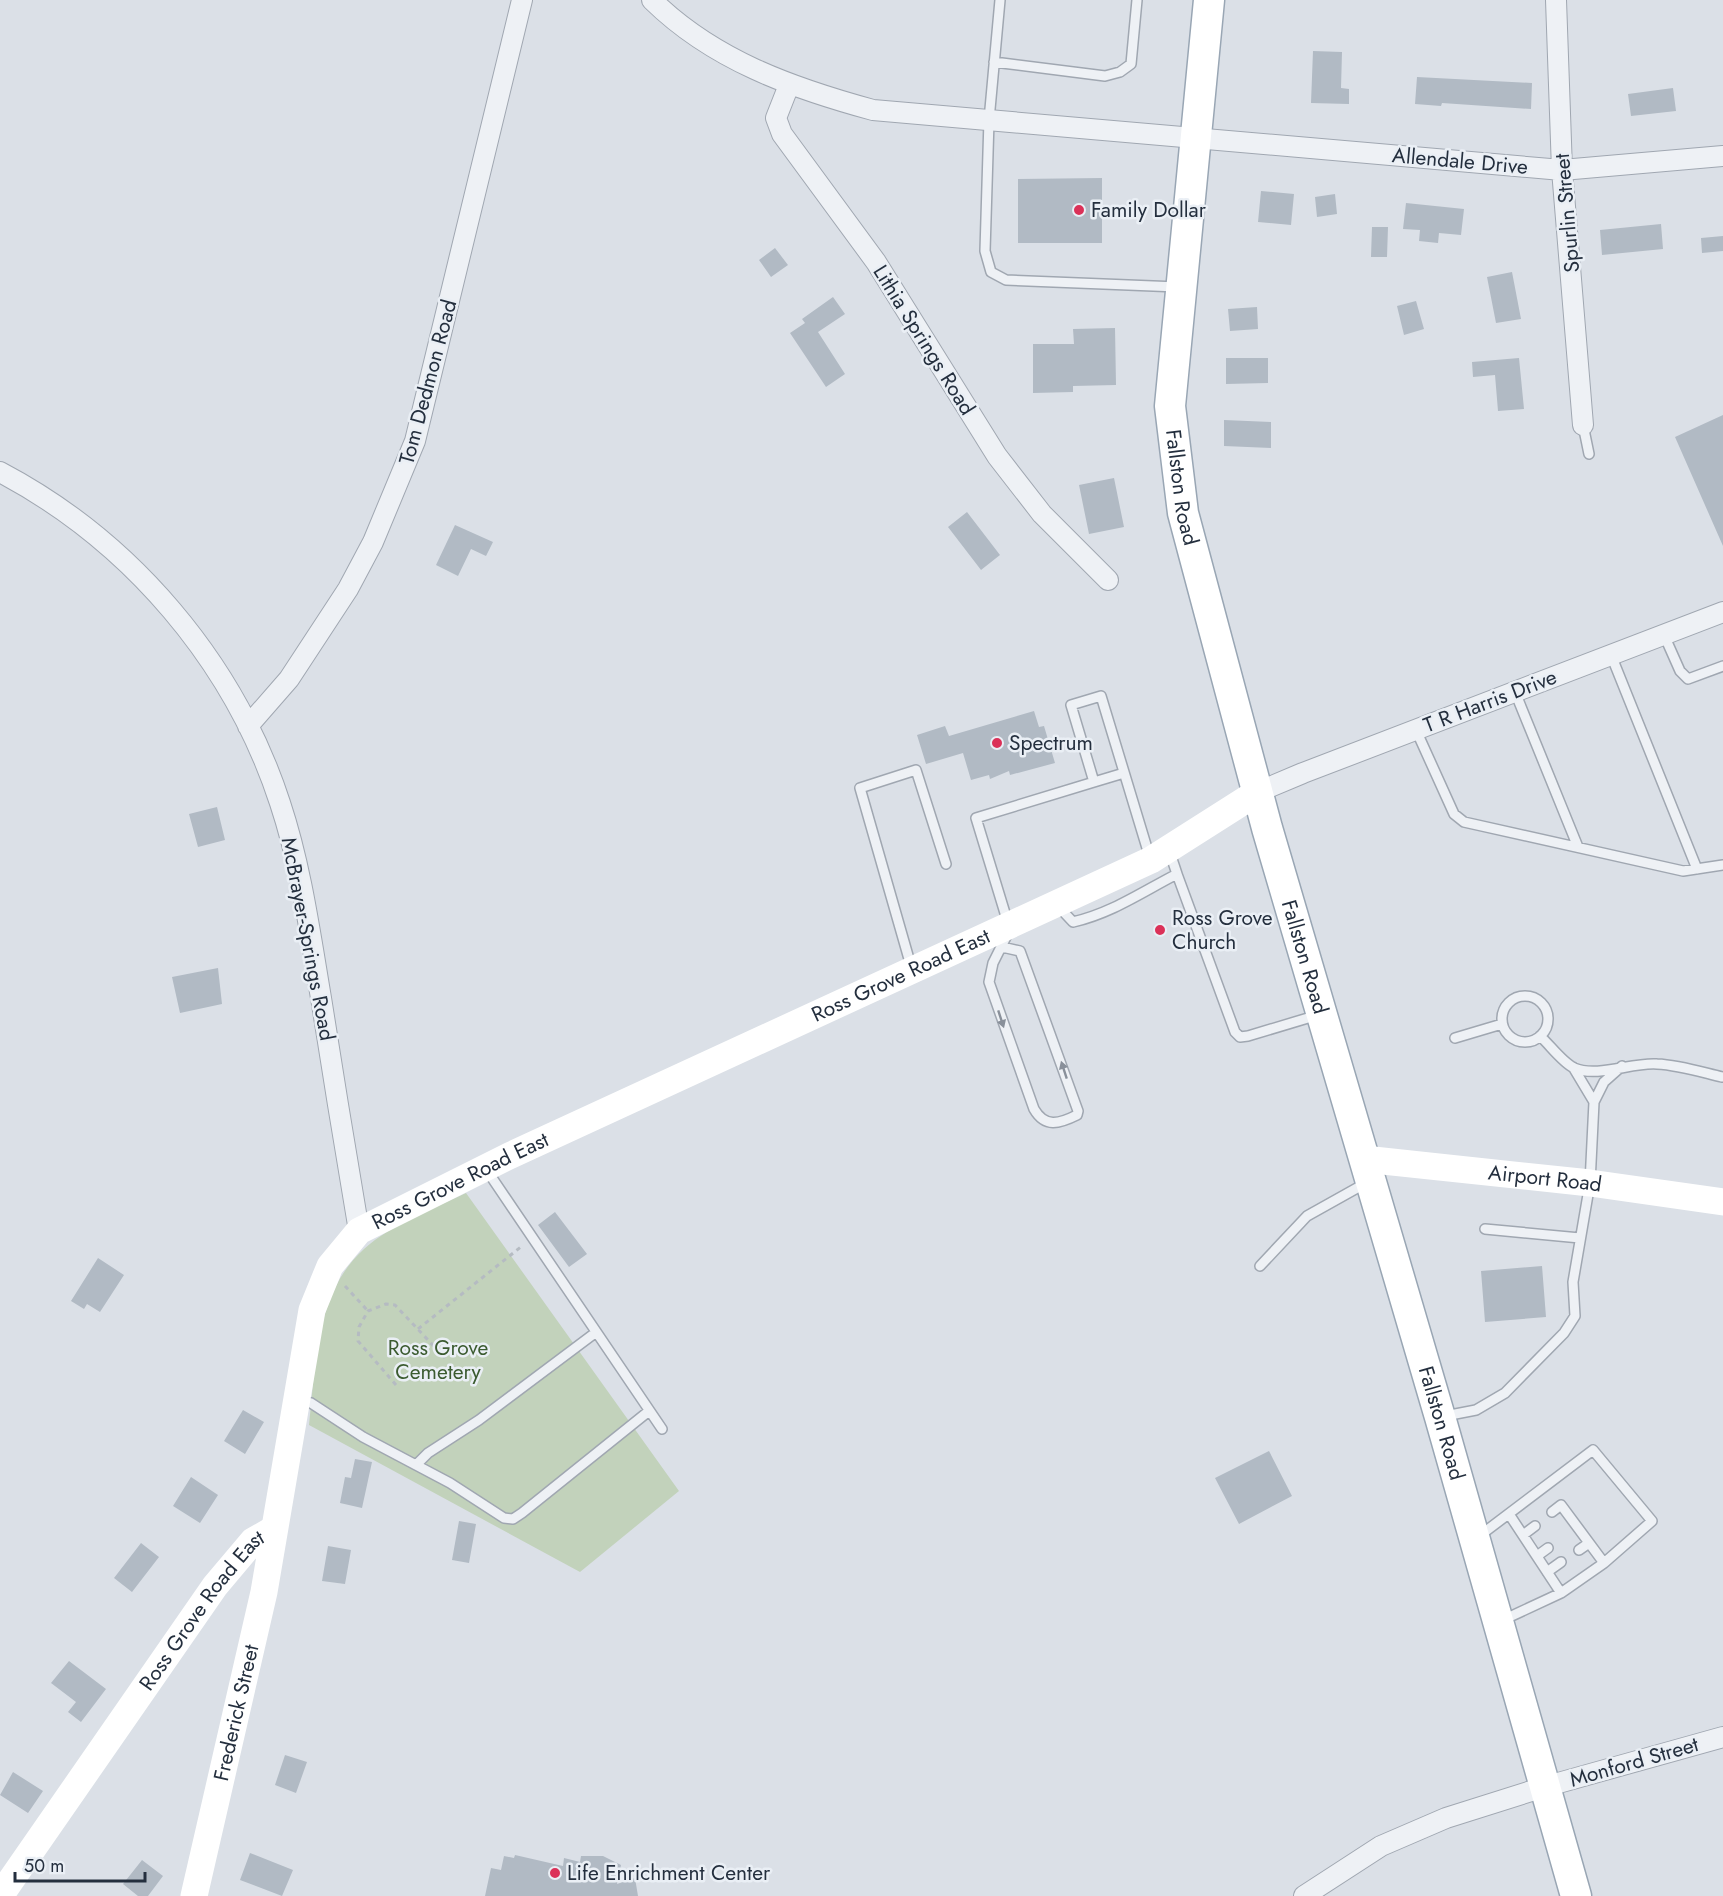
<svg xmlns="http://www.w3.org/2000/svg" width="1723" height="1896" viewBox="0 0 1723 1896" font-family="Jost,sans-serif">
	<style>
		.green { fill: #c2d2bb }
		.building { fill: #b1bac4 }
		.lines { fill: none; stroke-linecap: round; stroke-linejoin: round }
		.lane-casing { stroke: #a0a7b1; stroke-width: 12 }
		.street-casing { stroke: #a0a7b1; stroke-width: 22 }
		.primary-casing { stroke: #99a6b4; stroke-width: 33 }
		.path { stroke: #b5bbc2; stroke-width: 3; stroke-dasharray: 4.5 4.5; stroke-linecap: butt }
		.lane { stroke: #eef1f5; stroke-width: 9 }
		.street { stroke: #eef1f5; stroke-width: 20 }
		.secondary { stroke: #fff; stroke-width: 27 }
		.primary { stroke: #fff; stroke-width: 30 }
		.oneway { fill: #89909a }
		.poi-dot { fill: #db3158; stroke: #eaeff5; stroke-width: 2 }
		.labels { text-anchor: middle; stroke-width: 5; stroke-linejoin: round; paint-order: stroke }
		.street-label { font-size: 21px; fill: #242f3e; stroke: #eaeff5 }
		.poi-label { font-size: 21px; fill: #242f3e; stroke: #eaeff5; text-anchor: start }
		.park-label { font-size: 21px; fill: #3b5b30; stroke: #eaeff5 }
	</style>
	<rect width="100%" height="100%" fill="#dbe0e7"/>
	<!-- green -->
	<path class="green" d="M466,1193L679,1491L580,1572L309,1425C316,1364 315,1293 364,1249C392,1224 432,1209 466,1193Z"/>
	<!-- building -->
	<path class="building" d="M1313,51L1342,52L1341,88L1349,89V104L1311,103Z
		M1417,77L1532,83L1531,109L1442,103L1441,106L1415,104Z
		M1673,88L1676,111L1631,116L1628,94Z
		M1102,178V243H1018V179Z
		M1261,191L1294,194L1291,225L1258,222Z
		M1335,194L1337,214L1317,217L1315,197Z
		M1406,203L1464,209L1461,235L1439,233L1438,243L1419,241L1420,230L1403,229Z
		M1661,224L1663,249L1602,255L1600,230Z
		M1372,227H1388L1387,257H1371Z
		M1723,236V251L1702,253L1701,238Z
		M775,248L788,265L771,277L759,260Z
		M1512,272L1521,319L1496,323L1487,277Z
		M833,297L845,314L818,332L845,374L826,387L790,333L805,323L802,319Z
		M1416,301L1424,329L1404,335L1397,306Z
		M1257,307L1258,329L1230,331L1228,309Z
		M1115,328L1116,385L1073,386V392L1033,393V344H1074L1073,329Z
		M1226,358H1268V383L1226,384Z
		M1519,358L1524,409L1498,411L1495,375L1473,377L1472,362Z
		M1723,415V546L1675,437Z
		M1224,420L1271,422V448L1224,446Z
		M1114,478L1124,527L1089,534L1079,485Z
		M967,512L1000,555L981,570L948,527Z
		M455,525L493,542L486,556L471,549L458,576L436,565Z
		M1034,711L1039,727L1044,726L1055,763L1010,775L1009,771L990,779L989,775L971,780L963,753L926,764L917,735L945,726L949,736Z
		M217,807L225,840L198,847L189,814Z
		M218,968L222,1004L180,1013L172,977Z
		M555,1212L587,1254L569,1267L538,1225Z
		M98,1258L124,1275L100,1312L87,1304L84,1309L71,1301Z
		M1542,1266L1546,1317L1485,1322L1481,1271Z
		M243,1410L264,1422L245,1454L224,1441Z
		M1269,1451L1292,1496L1239,1524L1215,1478Z
		M355,1459L372,1462L362,1508L340,1503L345,1477L351,1478Z
		M191,1477L218,1495L200,1523L173,1506Z
		M459,1521L476,1524L469,1563L452,1560Z
		M141,1543L159,1557L132,1592L114,1578Z
		M328,1546L351,1550L345,1584L322,1581Z
		M69,1661L106,1689L81,1722L68,1712L76,1702L51,1683Z
		M285,1755L307,1762L296,1793L275,1785Z
		M13,1772L43,1791L28,1813L0,1795Z
		M250,1853L293,1870L282,1896L240,1880Z
		M515,1855L563,1866L564,1858L580,1862L581,1856H603L621,1865L617,1884L635,1878L638,1896H485L491,1868L501,1870L504,1856L514,1858Z
		M142,1860L163,1876L148,1896H138L123,1884Z"/>
	<g class="lines">
		<!-- lane casing -->
		<g class="lane-casing">
			<path id="lane" d="M1000,0L989,120L985,251L991,272L1006,280L1178,287
				M994,62L1105,76L1120,72L1131,64L1137,0
				M1583,425L1589,454
				M1664,635L1680,671L1688,679L1723,666
				M1611,655L1697,869
				M1515,692L1578,847
				M1416,730L1454,814L1464,822L1683,871L1723,865
				M1094,782L1124,773
				M1177,874L1235,1032L1240,1037L1248,1036L1318,1015
				M1058,906L1073,922C1112,913 1142,892 1177,874L1169,850
				M1008,923L976,818L1094,782L1071,705L1101,696L1150,858
				M1002,947L1020,951L1078,1111L1077,1115C1059,1124 1045,1128 1034,1109L989,982L993,963L1008,933
				M911,966L860,788L916,770L946,864
				M1502 1019a23 23 0 1 1 46 0a23 23 0 1 1-46 0Z
				M1540,1036C1550,1045 1562,1062 1574,1068C1598,1078 1632,1062 1657,1064C1679,1065 1701,1072 1722,1077
				M1455,1038L1502,1024
				M1573,1067L1594,1102
				M486,1169L662,1429
				M1485,1229L1580,1238
				M1260,1266L1307,1216L1366,1183
				M299,1401L311,1403L363,1437L450,1483L504,1518L513,1519L522,1513L649,1411
				M1445,1416L1476,1410L1505,1393L1564,1333L1575,1316L1573,1282L1590,1183L1594,1102L1604,1082L1622,1066
				M417,1464L428,1453L479,1420L595,1333
				M1523,1535L1535,1526
				M1478,1537L1593,1450L1652,1521L1604,1563L1561,1505L1552,1512
				M1579,1550L1589,1543
				M1537,1556L1548,1548
				M1547,1572L1561,1562
				M1561,1593L1604,1563
				M1503,1620L1561,1593L1509,1514"/>
		</g>
		<!-- street casing -->
		<g class="street-casing">
			<path id="street" d="M652,0C713,60 792,88 873,110L1562,170L1723,156
				M1556,0L1562,170L1583,425
				M789,85L776,118L782,134L876,262L997,456L1042,514L1108,580
				M0,472C131,541 234,662 280,803C301,866 310,933 321,998C333,1076 346,1153 359,1231
				M248,726L289,679L348,589L373,542L415,441L522,0
				M1258,792L1303,773L1723,612
				M1304,1896L1381,1846L1446,1818L1544,1787L1723,1737"/>
		</g>
		<!-- primary casing -->
		<g class="primary-casing">
			<g id="primary">
				<path id="s4" d="M1209,0L1170,406L1183,513L1267,828L1440,1417L1576,1896"/>
			</g>
		</g>
		<!-- path -->
		<path class="path" d="M345,1286L368,1311
			M418,1329L522,1246
			M396,1385L358,1341L359,1327L368,1311L386,1304L395,1305L445,1358"/>
		<!-- lane -->
		<use href="#lane" class="lane"/>
		<!-- street -->
		<use href="#street" class="street"/>
		<!-- secondary -->
		<g class="secondary">
			<path id="s1" d="M1364,1159L1590,1183L1723,1202"/>
			<path id="s2" d="M0,1896L215,1586L253,1541L274,1529"/>
			<path id="s3" d="M194,1896L264,1592L312,1310L330,1266L359,1231L509,1156L1151,860L1258,792"/>
		</g>
		<!-- primary -->
		<use href="#primary" class="primary"/>
	</g>
	<!-- one-way arrows -->
	<defs><path id="oneway-solid" d="M-6-.8H1V-3.2L6.5 0L1 3.2V.8H-6Z" transform="scale(1.5)"/></defs>
	<g class="oneway">
		<use href="#oneway-solid" transform="translate(1001 1019) rotate(72)"/>
		<use href="#oneway-solid" transform="translate(1064 1070) rotate(-108)"/>
	</g>
	<!-- markers -->
	<g class="poi-dot">
		<circle cx="1079" cy="210" r="6"/>
		<circle cx="997" cy="743" r="6"/>
		<circle cx="1160" cy="930" r="6"/>
		<circle cx="555" cy="1873" r="6"/>
	</g>
	<g class="labels">
		<!-- street labels -->
		<g class="street-label">
			<text transform="translate(1460 161) rotate(5)" y="7">Allendale Drive</text>
			<text transform="translate(1567 213) rotate(-95)" y="7">Spurlin Street</text>
			<text transform="translate(924 340) rotate(58)" y="7">Lithia Springs Road</text>
			<text transform="translate(428 382) rotate(-75)" y="7">Tom Dedmon Road</text>
			<text dy="7" stroke="none"><textPath href="#s4" startOffset="490">Fallston Road</textPath></text>
			<text transform="translate(1490 701) rotate(-21)" y="7">T R Harris Drive</text>
			<text transform="translate(308 939) rotate(79)" y="7">McBrayer-Springs Road</text>
			<text dy="7" stroke="none"><textPath href="#s4" startOffset="976">Fallston Road</textPath></text>
			<text dy="7" stroke="none"><textPath href="#s3" startOffset="1290">Ross Grove Road East</textPath></text>
			<text dy="7" stroke="none"><textPath href="#s1" startOffset="182">Airport Road</textPath></text>
			<text dy="7" stroke="none"><textPath href="#s3" startOffset="804">Ross Grove Road East</textPath></text>
			<text dy="7" stroke="none"><textPath href="#s4" startOffset="1462">Fallston Road</textPath></text>
			<text dy="7" stroke="none"><textPath href="#s2" startOffset="350">Ross Grove Road East</textPath></text>
			<text dy="7" stroke="none"><textPath href="#s3" startOffset="188">Frederick Street</textPath></text>
			<text transform="translate(1634 1762) rotate(-16)" y="7">Monford Street</text>
		</g>
		<!-- poi labels -->
		<g class="poi-label">
			<text x="1091" y="217">Family Dollar</text>
			<text x="1009" y="750">Spectrum</text>
			<text x="1172" y="925">Ross Grove<tspan x="1172" dy="24">Church</tspan></text>
			<text x="567" y="1880">Life Enrichment Center</text>
		</g>
		<!-- park labels -->
		<g class="park-label">
			<text x="438" y="1355">Ross Grove<tspan x="438" dy="24">Cemetery</tspan></text>
		</g>
	</g>
	<!-- scale -->
	<path d="M15 1872v9h130v-9" fill="none" stroke="#242f3e" stroke-width="3"/>
	<text x="24" y="1872" font-size="18" fill="#242f3e" stroke="#eaeff5" stroke-width="4.5" paint-order="stroke">50 m</text>
</svg>
